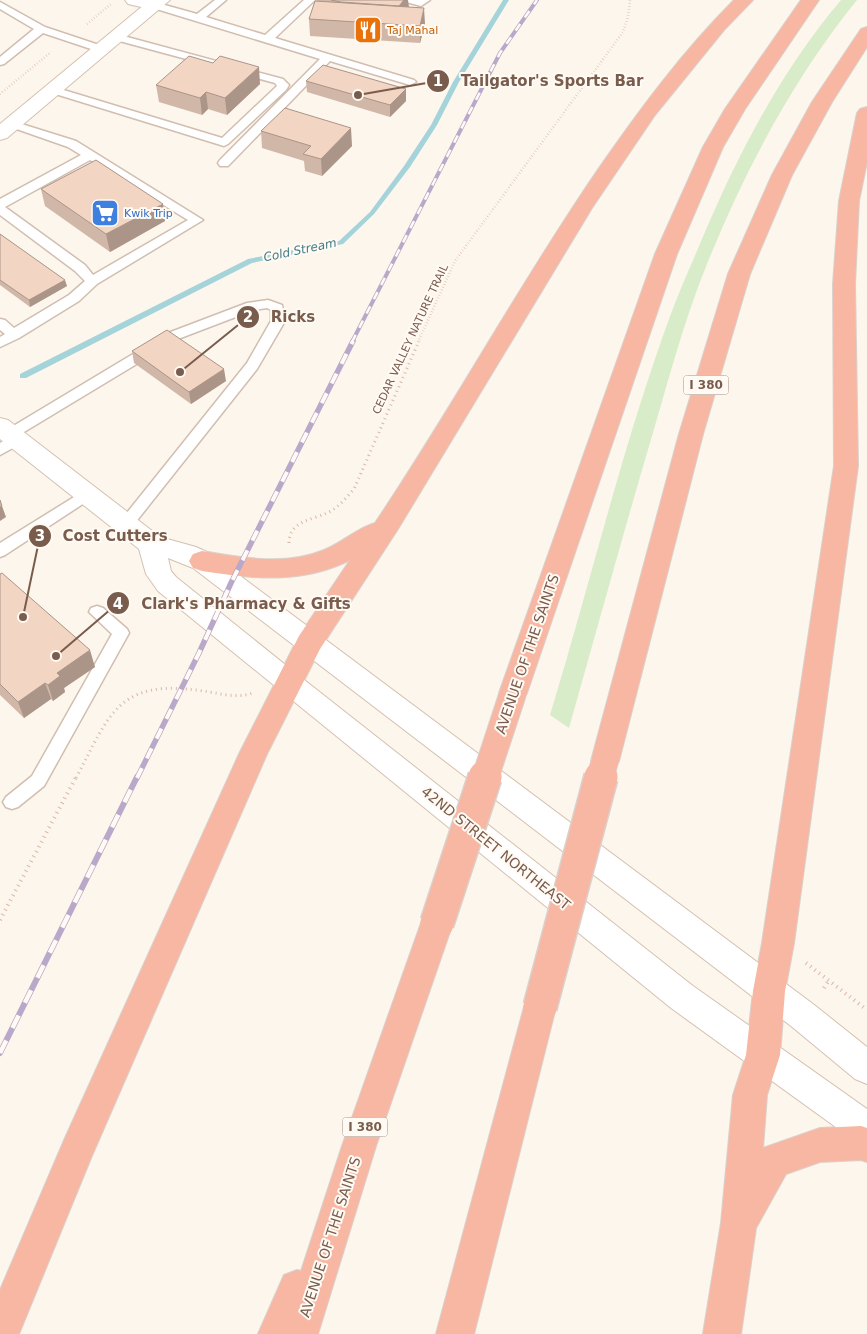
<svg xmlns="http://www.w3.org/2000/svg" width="867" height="1334" viewBox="0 0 867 1334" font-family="'DejaVu Sans',sans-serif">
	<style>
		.green { fill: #d8ecc9 }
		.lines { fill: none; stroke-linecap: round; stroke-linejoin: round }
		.stream { fill: #a5d3da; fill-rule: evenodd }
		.lane-casing { stroke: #d1beb0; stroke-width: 3 }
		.street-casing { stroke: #d1beb0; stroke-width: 2 }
		.secondary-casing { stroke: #d6c0b0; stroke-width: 2 }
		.highway-casing { stroke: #dad1cd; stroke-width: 2 }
		.path-far2 { stroke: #d9b8a5; stroke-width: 2.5; stroke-dasharray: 0.5 2.5; stroke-linecap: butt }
		.path-far1 { stroke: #d9b8a5; stroke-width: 3; stroke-dasharray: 1 4; stroke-linecap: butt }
		.path { stroke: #d9b8a5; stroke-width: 4; stroke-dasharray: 1 4.5; stroke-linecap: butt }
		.lane { fill: #fff; fill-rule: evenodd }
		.street { fill: #fff; fill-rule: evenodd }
		.secondary { fill: #fff; fill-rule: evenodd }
		.highway { fill: #f7b7a3; fill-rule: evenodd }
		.rail-far2-casing { stroke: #b9a8c9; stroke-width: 4 }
		.rail-far1-casing { stroke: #b9a8c9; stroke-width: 5.5 }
		.rail-casing { stroke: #b9a8c9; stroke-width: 6 }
		.rail-far2 { stroke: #fffaf3; stroke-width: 2.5; stroke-dasharray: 8; stroke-linecap: butt }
		.rail-far1 { stroke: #fffaf3; stroke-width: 4; stroke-dasharray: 11; stroke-linecap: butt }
		.rail { stroke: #fffaf3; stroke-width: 4.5; stroke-dasharray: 14; stroke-linecap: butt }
		.highway-bridge-far1-casing { stroke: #dad1cd; stroke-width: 28; stroke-linecap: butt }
		.highway-bridge-casing { stroke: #dad1cd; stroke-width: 36; stroke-linecap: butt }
		.highway-bridge-far1 { stroke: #f7b7a3; stroke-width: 26 }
		.highway-bridge { stroke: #f7b7a3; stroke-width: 33 }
		.wall { fill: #d1b7a8 }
		.shaded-wall { fill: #aa9588 }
		.building { fill: #f3d5c3; stroke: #aa9588 }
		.labels { text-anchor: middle; stroke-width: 4; stroke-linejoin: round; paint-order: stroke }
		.far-food-label { font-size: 11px; fill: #c56008; stroke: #fffaf3; text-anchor: start }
		.far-shop-label { font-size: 11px; fill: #366cbe; stroke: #fffaf3; text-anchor: start }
		.far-street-label { font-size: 11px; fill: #7a5c4d; stroke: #fffaf3 }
		.far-water-label { font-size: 12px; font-style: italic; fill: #437c86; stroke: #fffaf3 }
		.shield { fill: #fffaf3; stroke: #a28b7f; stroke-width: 1 }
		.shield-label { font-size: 12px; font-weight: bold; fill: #7a5c4d }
		.street-label { font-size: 14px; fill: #7a5c4d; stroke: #fffaf3 }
		.leader { fill: none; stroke: #7a5c4d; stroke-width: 2 }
		.callout-dot { fill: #7a5c4d; stroke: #fffaf3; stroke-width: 2 }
		.mark-label { font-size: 15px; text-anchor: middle; font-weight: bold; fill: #fff }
		.callout-label { font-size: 15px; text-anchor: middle; font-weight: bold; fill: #7a5c4d; stroke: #fffaf3; stroke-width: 4; stroke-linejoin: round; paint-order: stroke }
	</style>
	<rect width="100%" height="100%" fill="#fdf6ec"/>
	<!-- green -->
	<path class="green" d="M841,0H857C793,79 745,170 707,264C682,325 666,390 647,453C620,545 595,636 569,728L550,715C591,581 623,443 672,311C681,287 692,263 702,239C738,154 781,71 841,0Z"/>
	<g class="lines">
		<!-- stream -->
		<path class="stream" d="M503,0H509L459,82L437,125L410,167L374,214L343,244L252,263L26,378H20V374L248,259L339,241L370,212L404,166L431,125L453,82Z"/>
		<!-- lane casing -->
		<g class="lane-casing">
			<path id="lane" d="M215,0H226L206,17L265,35L304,0H315L275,38L414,80L416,82L410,85L330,61L228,166H220L218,163L220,160L320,59L150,7L149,5L154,2L197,14Z
				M405,0H430L421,6L406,2Z
				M0,2L45,27L105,47L106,49L101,52L97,51L43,33L4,64L0,65V57L34,29L0,9Z
				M116,34L283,79L289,85L286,90L228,144L224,146L49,92L47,90L49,88H57L222,138L277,86L275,83L112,39L111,37Z
				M12,121L76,141L203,220L97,284L79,301L19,338L0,347V337L5,334L0,330V319L5,320L14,328L69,295L85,281L75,271L0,215V199L81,155L68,147L8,126L6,124L8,122ZM90,160L188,220L93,275L85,265L5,207Z
				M268,300L282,305L285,321L257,369L131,528L126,529L121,528L118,524L247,363L271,321V310L267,308L254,310L178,339L19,435L24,439L22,443L0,455V443L8,438L3,434L5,431L168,333L247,303Z
				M87,489L92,490L94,494L92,498L5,555L0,557V543Z
				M97,606L103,608L127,629L129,633L44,786L18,807L12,809L6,807L3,802L6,797L32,776L112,634L89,612L91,608Z"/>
		</g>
		<!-- street casing -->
		<g class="street-casing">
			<path id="street" d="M125,0H156L160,1L163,5L160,9L154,10L128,4Z"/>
		</g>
		<!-- secondary casing -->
		<g class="secondary-casing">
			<path id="secondary" d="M150,0H170L7,138L0,140V124Z
				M0,418L8,420L160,537L196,547L211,554L813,1004L867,1047V1084L855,1079L791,1026L193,568L168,558L171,571L176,577L298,675L693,986L867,1109V1146L855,1141L671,1008L158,591L146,574L139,549L0,439Z"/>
		</g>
		<!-- highway casing -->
		<g class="highway-casing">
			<path id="highway" d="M734,0H753L724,30L655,115L592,208L398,529L320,649L267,754L91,1158L19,1334H0V1290L65,1138L239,754L299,636L350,560C303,584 252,579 202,571L193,568L189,561L193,554L202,551C242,558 286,566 324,550C342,543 357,528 375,523C453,407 520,283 599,168C640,109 683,51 734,0Z
				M801,0H819L745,109L723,147L677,254L527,693L523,701L513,704L503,701L499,693L655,254L703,147L725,109Z
				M867,27V47L832,102L792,175L750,274L703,434L619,761L615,769L605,773L595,769L591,761L679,434L728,274L772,175L812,102L861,29Z
				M867,107V162L859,201L855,284L858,466L794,943L785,991L780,1055L767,1095L763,1148L820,1128L861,1126L867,1128V1162L861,1160L820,1162L786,1174L756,1228L741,1334H703L721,1223L733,1095L746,1055L753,991L762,943L834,466L833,284L839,201L857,113L860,109Z
				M437,909L448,913L453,923L376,1146L318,1334H258L284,1275L297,1270L301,1271L342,1146L421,923L426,913Z
				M540,992L551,996L556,1007L474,1334H436L524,1007L529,996Z"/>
		</g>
		<!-- path-far2 -->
		<path class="path-far2" d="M87,24L111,4
			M0,94L51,52
			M418,342L455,261L623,32L628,17L630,0"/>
		<!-- path-far1 -->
		<path class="path-far1" d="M289,543C289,521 312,520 327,513C338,508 346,498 354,489L419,341
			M76,778C110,714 118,678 203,691C218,693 237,699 252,693"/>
		<!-- path -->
		<path class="path" d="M0,920L76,777
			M806,963L867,1010
			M824,988L829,980"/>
		<!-- lane -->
		<use href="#lane" class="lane"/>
		<!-- street -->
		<use href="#street" class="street"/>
		<!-- secondary -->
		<use href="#secondary" class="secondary"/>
		<!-- highway -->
		<use href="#highway" class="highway"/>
		<!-- rail-far2 casing -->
		<g class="rail-far2-casing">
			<path id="rail-far2" d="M352,342L500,53L537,0"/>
		</g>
		<!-- rail-far1 casing -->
		<g class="rail-far1-casing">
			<path id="rail-far1" d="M137,778L199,653L231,583L353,341"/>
		</g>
		<!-- rail casing -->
		<g class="rail-casing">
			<path id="rail" d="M0,1053L137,777"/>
		</g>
		<!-- rail-far2 -->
		<use href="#rail-far2" class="rail-far2"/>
		<!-- rail-far1 -->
		<use href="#rail-far1" class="rail-far1"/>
		<!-- rail -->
		<use href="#rail" class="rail"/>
		<!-- highway-bridge-far1 casing -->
		<g class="highway-bridge-far1-casing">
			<path id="highway-bridge-far1" d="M485,778L513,693
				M600,778L605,761"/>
		</g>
		<!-- highway-bridge casing -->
		<g class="highway-bridge-casing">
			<path id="highway-bridge" d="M437,923L485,777
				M540,1007L601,777"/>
		</g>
		<!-- highway-bridge-far1 -->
		<use href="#highway-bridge-far1" class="highway-bridge-far1"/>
		<!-- highway-bridge -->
		<use href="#highway-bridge" class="highway-bridge"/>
	</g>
	<!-- wall -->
	<path class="wall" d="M317,0H408V7L425,24L420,43L310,36L309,19Z
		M306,81L406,89V101L390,117L307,92Z
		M260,84L227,115L208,109L202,115L159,102L156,85Z
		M261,131L352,146L322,176L305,171L304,161L262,148Z
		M41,189L165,221L110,252L45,206Z
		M0,234L67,286L30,307L0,285Z
		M132,351L226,381L191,404L134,363Z
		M0,574L95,667L64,688L65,692L53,701L51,699L24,718L0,695Z"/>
	<!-- shaded-wall -->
	<path class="shaded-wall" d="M404,0H408L409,7L394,11Z
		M424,8L425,24L420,43V26Z
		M259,67L260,84L227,115L225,98Z
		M406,89V101L390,117V105Z
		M206,92L208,109L202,115L200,98Z
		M351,128L352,146L322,176L321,159Z
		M163,204L165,221L110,252L106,234Z
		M65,280L67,286L30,307L29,300Z
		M224,369L226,381L191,404L189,392Z
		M2,506L6,517L0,521V507Z
		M90,650L95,667L64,688L65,692L53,701L48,685L57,673Z
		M45,683L51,699L24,718L18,702Z"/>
	<!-- building -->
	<path class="building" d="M331,0H404L399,6L341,2Z
		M315,1L424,8L420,26L309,19Z
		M189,56L213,63L220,56L259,67L225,98L206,92L200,98L156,85Z
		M323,65L406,89L390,105L306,81Z
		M285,108L351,128L321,159L303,154L311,146L261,131Z
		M96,160L163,204L106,234L41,189Z
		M0,234L65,280L29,300L0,280Z
		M167,330L224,369L189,392L132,351Z
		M0,500L2,506L0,507Z
		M2,573L90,650L57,673L60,676L48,685L45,683L18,702L0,684V574Z"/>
	<!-- icons -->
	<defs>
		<g id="restaurant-square" transform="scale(1.4375)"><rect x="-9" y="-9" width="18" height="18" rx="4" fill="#e8710a" stroke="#fffaf3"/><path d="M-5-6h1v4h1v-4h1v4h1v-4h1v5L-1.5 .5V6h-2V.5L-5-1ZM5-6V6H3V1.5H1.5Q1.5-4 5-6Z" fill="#fff"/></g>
		<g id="supermarket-square" transform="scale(1.4375)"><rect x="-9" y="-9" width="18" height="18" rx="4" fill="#3f7fe0" stroke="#fffaf3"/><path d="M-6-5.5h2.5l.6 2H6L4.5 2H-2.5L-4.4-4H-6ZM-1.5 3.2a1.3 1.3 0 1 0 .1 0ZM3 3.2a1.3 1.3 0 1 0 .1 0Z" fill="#fff"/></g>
	</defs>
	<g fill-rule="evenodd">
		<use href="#restaurant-square" x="368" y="30"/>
		<use href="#supermarket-square" x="105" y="213"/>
	</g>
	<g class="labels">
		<!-- far-food labels -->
		<g class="far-food-label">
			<text x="387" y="34">Taj Mahal</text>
		</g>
		<!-- far-shop labels -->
		<g class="far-shop-label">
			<text x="124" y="217">Kwik Trip</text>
		</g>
		<!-- far-street labels -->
		<g class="far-street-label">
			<text transform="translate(410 339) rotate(-65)" y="4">CEDAR VALLEY NATURE TRAIL</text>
		</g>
		<!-- far-water labels -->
		<g class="far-water-label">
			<text transform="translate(300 250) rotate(-12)" y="4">Cold Stream</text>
		</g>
		<!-- shield labels -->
		<g class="shield">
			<rect x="683.5" y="375.5" width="45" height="19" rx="4"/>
			<rect x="342.5" y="1117.5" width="45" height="19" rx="4"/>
		</g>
		<g class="shield-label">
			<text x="706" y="389">I 380</text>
			<text x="365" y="1131">I 380</text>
		</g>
		<!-- street labels -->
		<g class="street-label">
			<text transform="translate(527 654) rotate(-71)" y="5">AVENUE OF THE SAINTS</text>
			<text transform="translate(496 848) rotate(39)" y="5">42ND STREET NORTHEAST</text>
			<text transform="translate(330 1237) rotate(-72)" y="5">AVENUE OF THE SAINTS</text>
		</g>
	</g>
	<!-- callouts -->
	<path class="leader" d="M358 95L438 81M180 372L248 317M23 617L40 536M56 656L118 603"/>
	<g class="callout-dot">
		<circle cx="358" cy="95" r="5"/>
		<circle cx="180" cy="372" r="5"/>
		<circle cx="23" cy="617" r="5"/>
		<circle cx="56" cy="656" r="5"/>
		<circle cx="438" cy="81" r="12"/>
		<circle cx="248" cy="317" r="12"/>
		<circle cx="40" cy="536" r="12"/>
		<circle cx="118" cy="603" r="12"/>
	</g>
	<g class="mark-label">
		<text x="438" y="86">1</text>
		<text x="248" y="322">2</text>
		<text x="40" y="541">3</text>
		<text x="118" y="609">4</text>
	</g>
	<g class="callout-label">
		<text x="552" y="86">Tailgator's Sports Bar</text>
		<text x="293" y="322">Ricks</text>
		<text x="115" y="541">Cost Cutters</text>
		<text x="246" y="609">Clark's Pharmacy &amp; Gifts</text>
	</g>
</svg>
